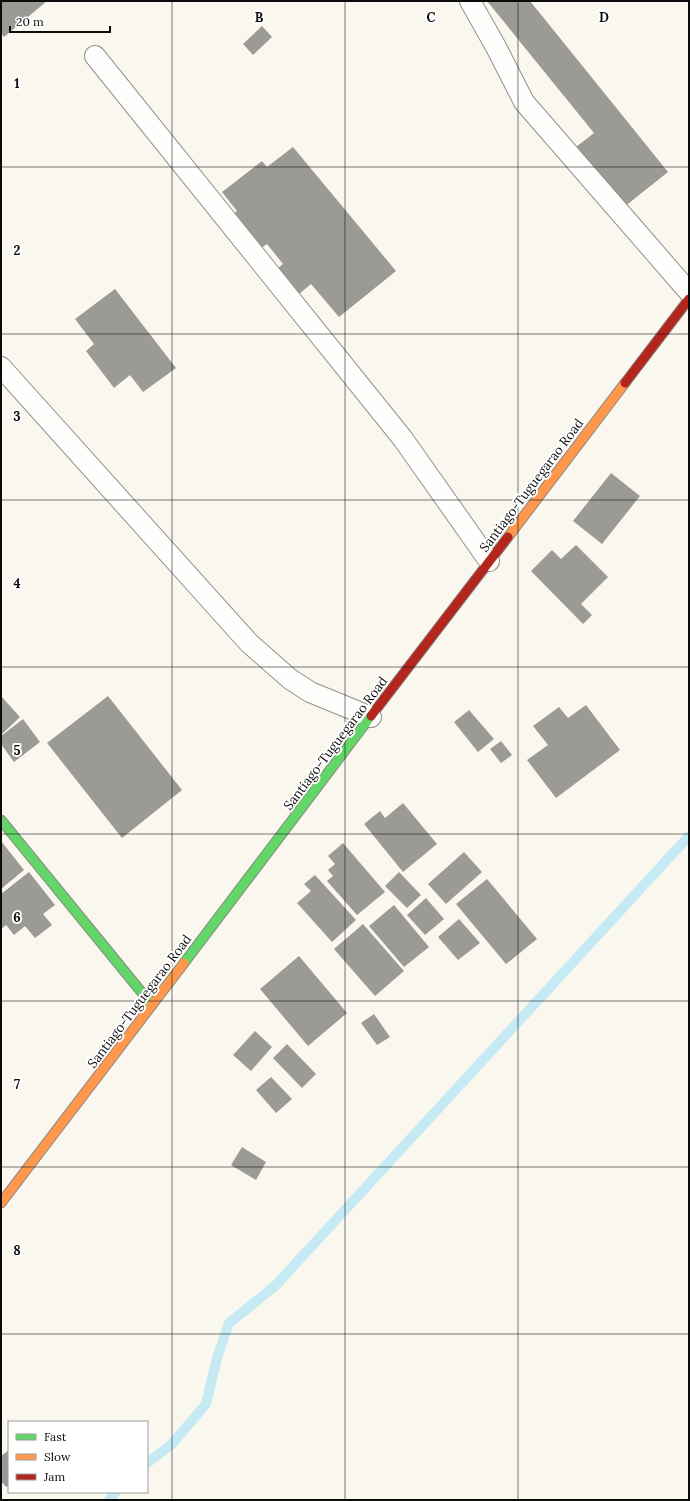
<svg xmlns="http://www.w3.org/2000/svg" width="690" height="1501" viewBox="0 0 690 1501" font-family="Lora,serif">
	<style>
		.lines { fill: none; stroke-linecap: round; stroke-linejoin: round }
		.stream { stroke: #c6eaf3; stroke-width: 10 }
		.building { fill: #9c9a95 }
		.lane-casing { stroke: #93918e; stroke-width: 22 }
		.fast-casing { stroke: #898884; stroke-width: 11 }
		.slow-casing { stroke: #898884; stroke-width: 11 }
		.jam-casing { stroke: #898884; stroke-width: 11 }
		.lane { stroke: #fefefd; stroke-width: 20 }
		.fast { stroke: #63d668; stroke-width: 9 }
		.slow { stroke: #ff974d; stroke-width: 9 }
		.jam { stroke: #b3261e; stroke-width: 9 }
		.grid { fill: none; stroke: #0b0b0b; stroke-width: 1; stroke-opacity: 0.55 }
		.labels { text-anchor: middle; stroke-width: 4; stroke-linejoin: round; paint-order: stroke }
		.street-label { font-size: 13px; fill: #0b0b0b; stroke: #fff }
		.grid-label { font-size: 13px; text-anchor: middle; font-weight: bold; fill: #0b0b0b; stroke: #fff; stroke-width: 4; stroke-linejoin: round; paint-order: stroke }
	</style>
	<rect width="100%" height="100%" fill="#faf7ef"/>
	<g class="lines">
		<!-- stream -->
		<path class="stream" d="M147,1463L172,1444L206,1404L217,1358L229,1323L275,1286L689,836
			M109,1500L116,1492"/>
	</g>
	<!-- building -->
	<path class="building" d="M1,1H47L4,37L1,33Z
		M487,1H530L668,172L624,207L576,147L594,133Z
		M262,26L272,37L253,55L243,44Z
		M293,147L396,271L339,317L311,284L286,305L265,279L283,264L267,244L257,251L230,216L237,211L222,192L262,161L267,167Z
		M115,289L176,368L143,392L130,375L114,388L86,351L94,344L75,319Z
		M611,473L640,496L602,544L573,521Z
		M576,545L608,577L581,604L592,615L583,624L531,571L552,550L561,559Z
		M1,696L20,717L1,735Z
		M108,696L182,790L122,838L47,743Z
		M586,705L620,750L556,798L527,760L548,745L533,726L559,707L568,718Z
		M469,710L494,739L478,752L454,722Z
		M23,719L40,742L14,762L1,744V736Z
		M501,741L512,755L501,763L490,749Z
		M403,803L437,844L403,872L364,824L380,811L385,818Z
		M1,841L24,870L1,889Z
		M343,843L385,892L357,915L327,881L333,876L328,870L335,864L328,856Z
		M464,852L482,872L446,904L428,884Z
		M29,872L55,905L43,914L52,925L35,938L25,926L14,935L6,925L1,929V894Z
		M399,872L421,895L407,908L385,886Z
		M315,875L356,920L332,942L297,903L311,891L304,884Z
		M487,879L537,939L506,964L456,904Z
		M426,898L444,919L425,935L407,915Z
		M394,905L429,947L404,967L369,926Z
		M459,919L480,943L458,960L438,937Z
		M363,924L404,971L375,996L334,949Z
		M299,956L347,1013L308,1046L260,989Z
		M374,1014L390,1037L377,1045L361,1023Z
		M255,1031L272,1047L251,1071L233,1055Z
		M287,1044L316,1074L302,1088L273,1058Z
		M271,1077L292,1099L276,1113L256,1090Z
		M242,1147L266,1162L256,1180L231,1165Z
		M9,1450V1485L6,1487L1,1481V1456Z"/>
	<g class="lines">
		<!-- lane casing -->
		<g class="lane-casing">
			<path id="lane" d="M470,1L496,47L524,102L689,292
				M95,56L403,439L489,561
				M1,367L249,643L290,679L310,692L371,717"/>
		</g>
		<!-- fast casing -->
		<g class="fast-casing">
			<path id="fast" d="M1,820L152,1005
				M184,963L371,716"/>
		</g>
		<!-- slow casing -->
		<g class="slow-casing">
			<path id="slow" d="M508,537L625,383
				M1,1203L184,963"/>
		</g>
		<!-- jam casing -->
		<g class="jam-casing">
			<path id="jam" d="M625,383L689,299
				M371,716L508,537"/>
		</g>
		<!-- lane -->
		<use href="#lane" class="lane"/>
		<!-- fast -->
		<use href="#fast" class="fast"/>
		<!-- slow -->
		<use href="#slow" class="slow"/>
		<!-- jam -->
		<use href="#jam" class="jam"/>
	</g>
	<!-- grid -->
	<path class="grid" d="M172,1V1500M345,1V1500M518,1V1500M1,167H689M1,334H689M1,500H689M1,667H689M1,834H689M1,1001H689M1,1167H689M1,1334H689"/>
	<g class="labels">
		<!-- street labels -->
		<g class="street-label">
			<text transform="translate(531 485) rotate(-53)" y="5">Santiago-Tuguegarao Road</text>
			<text transform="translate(335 743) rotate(-53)" y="5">Santiago-Tuguegarao Road</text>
			<text transform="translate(139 1001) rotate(-53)" y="5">Santiago-Tuguegarao Road</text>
		</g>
	</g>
	<g class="grid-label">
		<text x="259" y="22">B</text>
		<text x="431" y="22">C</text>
		<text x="604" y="22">D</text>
		<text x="17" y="88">1</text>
		<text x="17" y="255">2</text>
		<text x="17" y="421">3</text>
		<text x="17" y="588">4</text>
		<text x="17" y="755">5</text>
		<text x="17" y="922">6</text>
		<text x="17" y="1089">7</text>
		<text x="17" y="1255">8</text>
	</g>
	<!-- border -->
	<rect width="690" height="1501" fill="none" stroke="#0b0b0b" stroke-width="4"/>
	<!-- legend -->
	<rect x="8" y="1421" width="140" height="72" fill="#ffffff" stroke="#9d9d9d"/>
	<rect x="16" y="1434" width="20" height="6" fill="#63d668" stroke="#9d9d9d"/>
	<text x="44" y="1441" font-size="12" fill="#0b0b0b">Fast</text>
	<rect x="16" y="1454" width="20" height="6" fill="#ff974d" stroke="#9d9d9d"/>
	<text x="44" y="1461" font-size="12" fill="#0b0b0b">Slow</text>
	<rect x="16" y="1474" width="20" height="6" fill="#b3261e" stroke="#9d9d9d"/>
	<text x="44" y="1481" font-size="12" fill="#0b0b0b">Jam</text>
	<!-- scale -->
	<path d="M10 26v6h100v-6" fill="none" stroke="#0b0b0b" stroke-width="2"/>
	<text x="16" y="26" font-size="12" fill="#0b0b0b" stroke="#ffffff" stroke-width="3" paint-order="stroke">20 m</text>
</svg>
